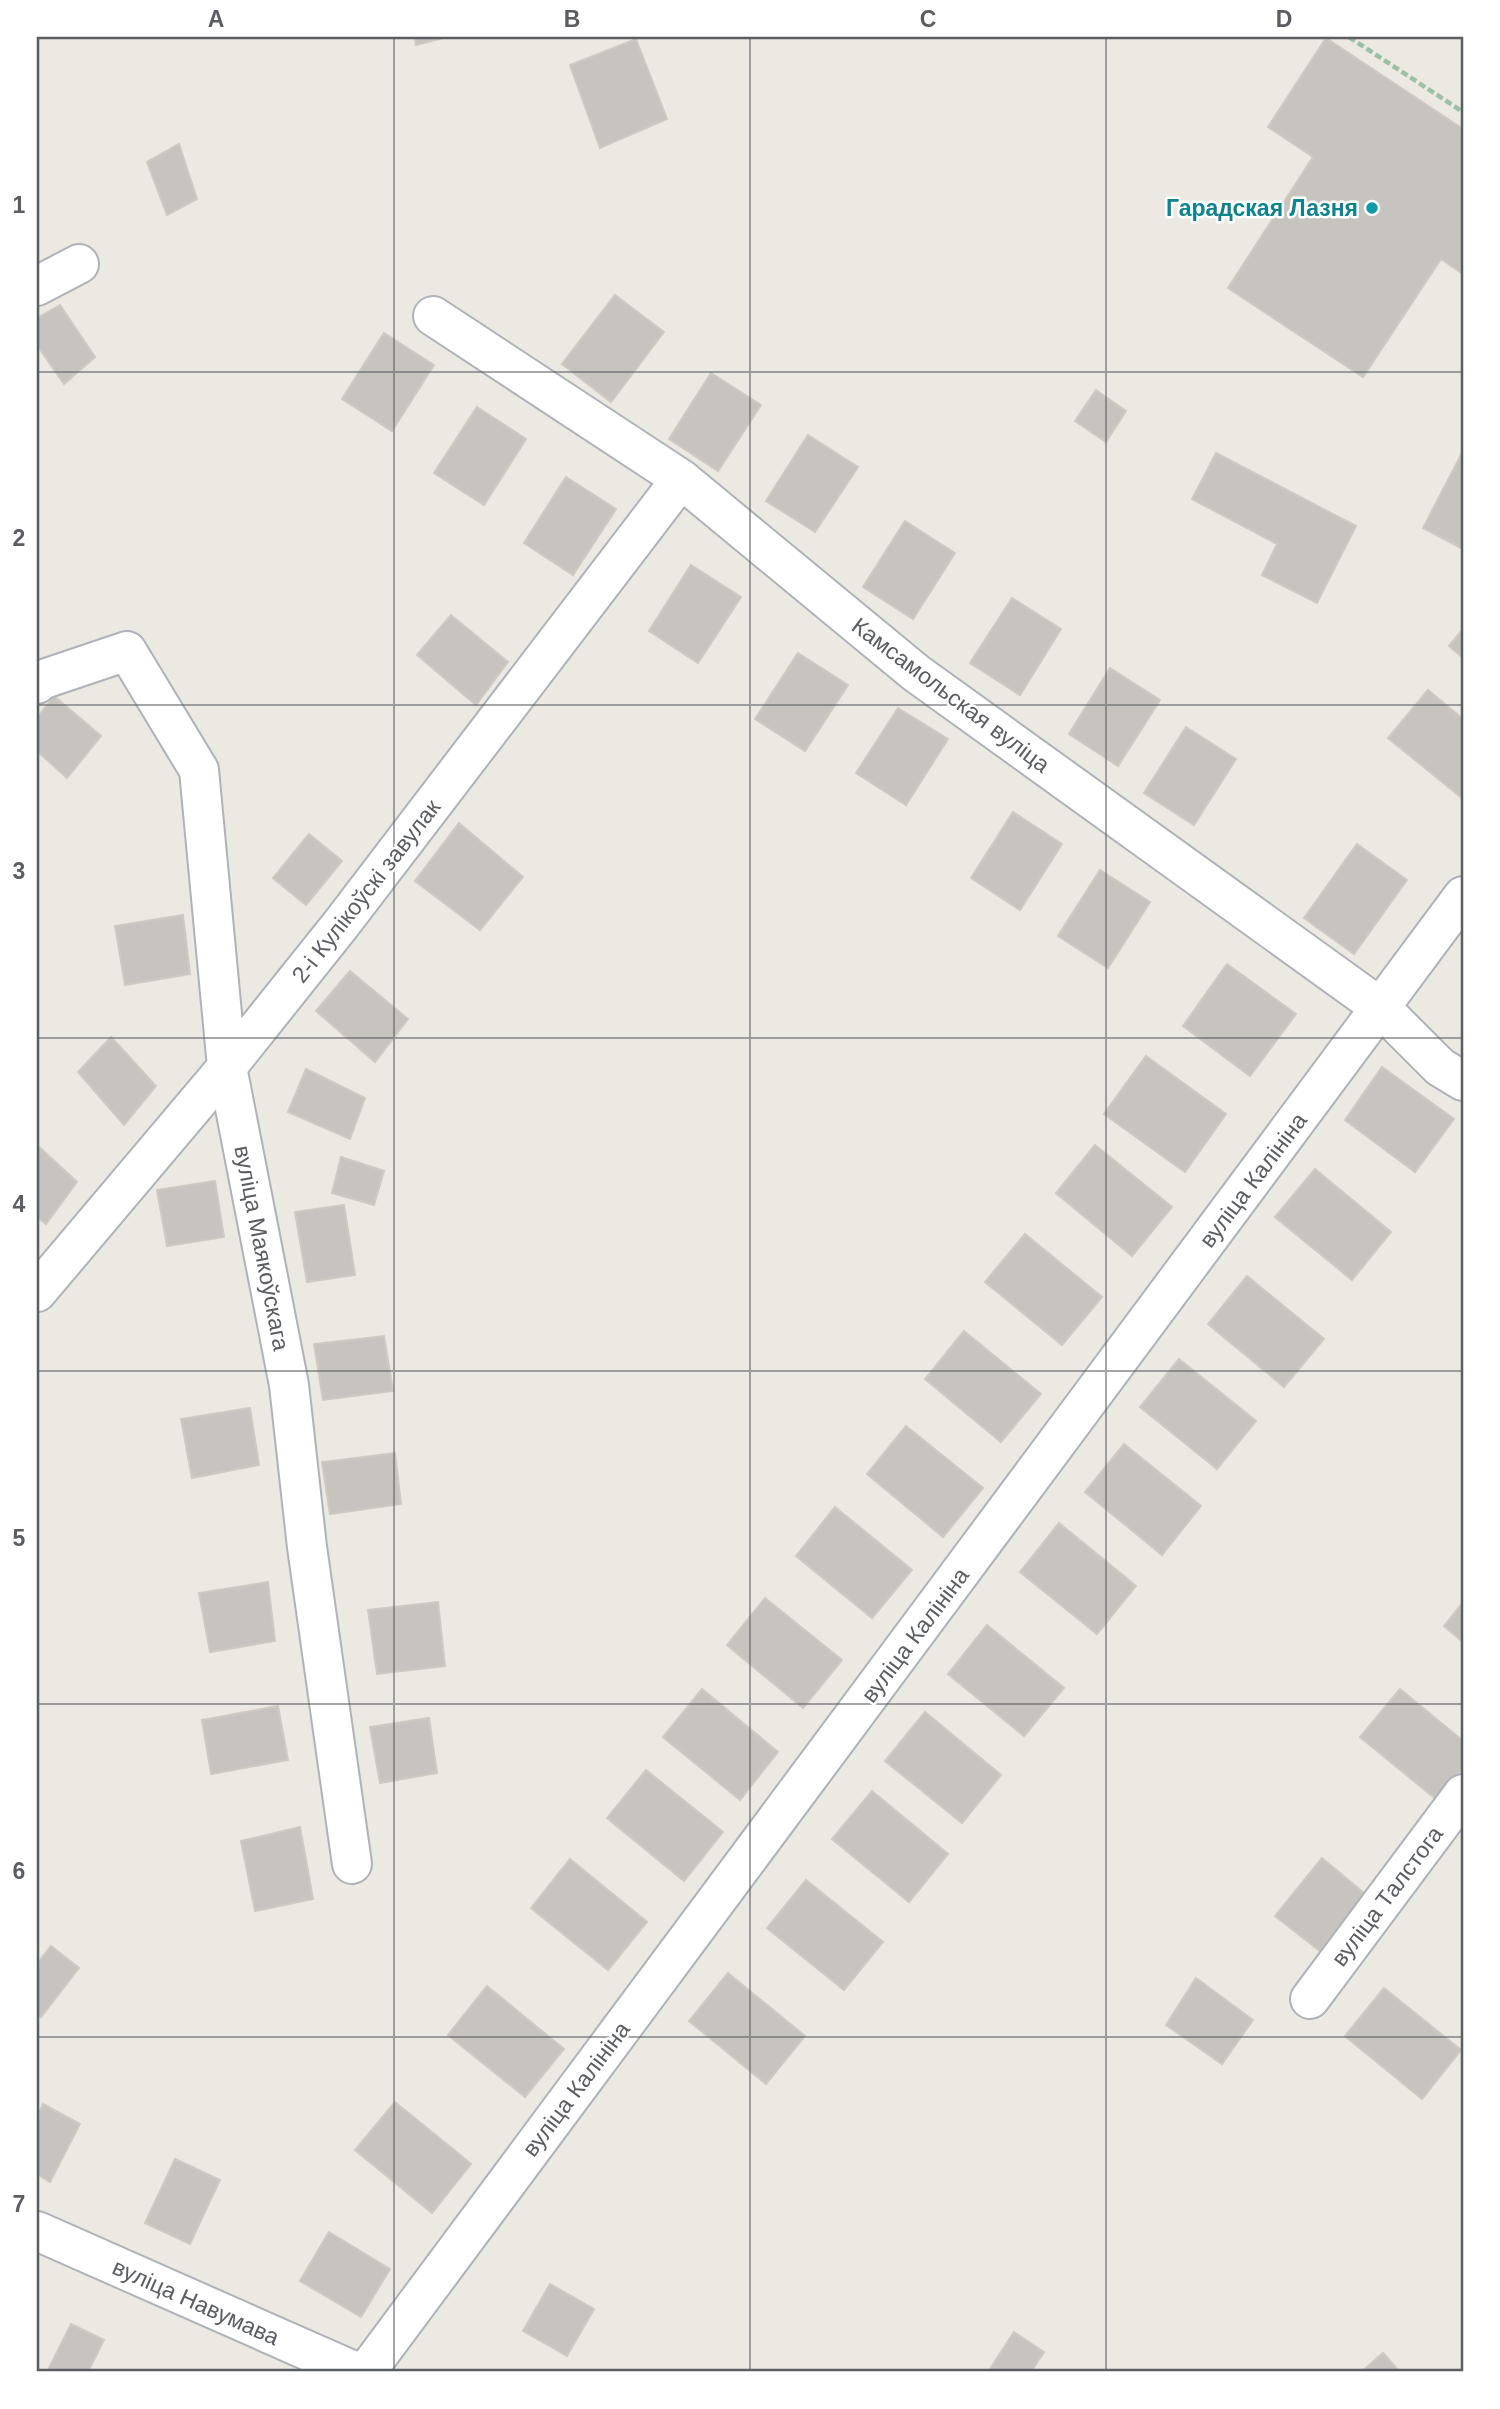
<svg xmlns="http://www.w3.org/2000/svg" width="1500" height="2409" viewBox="0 0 1500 2409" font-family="Arial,sans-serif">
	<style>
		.building { fill: #c7c3be; stroke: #cfcac1; stroke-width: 2 }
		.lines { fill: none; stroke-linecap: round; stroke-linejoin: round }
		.minor-casing { stroke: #afb2b6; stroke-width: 42 }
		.path { stroke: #9ac1a4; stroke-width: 4.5; stroke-dasharray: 7 3.5; stroke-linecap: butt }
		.minor { stroke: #fff; stroke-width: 38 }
		.grid { fill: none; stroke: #5a5d61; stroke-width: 2; stroke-opacity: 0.55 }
		.culture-dot { fill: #0f9aa8; stroke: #fff; stroke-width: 2.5 }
		.labels { text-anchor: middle; stroke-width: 5; stroke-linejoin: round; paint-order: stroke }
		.culture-label { font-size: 23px; font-weight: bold; fill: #0d838f; stroke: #fff; text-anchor: end }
		.street-label { font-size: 23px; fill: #5a5d61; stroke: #fff }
		.neatline { fill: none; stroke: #5a5d61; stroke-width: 2.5 }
		.grid-label { font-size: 23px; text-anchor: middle; font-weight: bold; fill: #5a5d61 }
	</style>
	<rect width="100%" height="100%" fill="#ebe9e2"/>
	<!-- building -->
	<path class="building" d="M415,37H447L416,45Z
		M1326,38L1463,129V274L1441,259L1363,377L1228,288L1313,157L1268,127Z
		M636,39L667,119L600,148L570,65Z
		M179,144L197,199L167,215L147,162Z
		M615,295L664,332L611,402L562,364Z
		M60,305L95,357L64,384L37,345V318Z
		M384,333L434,365L392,431L342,399Z
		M711,373L761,405L718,471L669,439Z
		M1096,390L1126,411L1106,442L1075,421Z
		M477,407L526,439L484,505L434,473Z
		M808,435L858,467L815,532L766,501Z
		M1463,451V549L1423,528Z
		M1216,453L1356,526L1317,603L1262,575L1277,544L1192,499Z
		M566,477L616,509L573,575L524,543Z
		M905,521L955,553L913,619L863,587Z
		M691,565L741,597L698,663L649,631Z
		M1012,598L1061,629L1020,695L970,663Z
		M451,615L508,662L476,705L417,655Z
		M1463,629V658L1449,646Z
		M798,653L848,685L805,751L755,719Z
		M1110,668L1160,700L1118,766L1069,734Z
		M1428,690L1463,719V799L1388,738Z
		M54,696L101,736L67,778L37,751V718Z
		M898,708L948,739L906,805L856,773Z
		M1186,727L1236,759L1194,825L1144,793Z
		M1013,812L1062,844L1020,910L971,878Z
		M459,823L523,877L480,930L415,881Z
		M309,834L342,861L306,905L273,878Z
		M1357,844L1407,880L1354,954L1304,918Z
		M1100,870L1150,902L1108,968L1058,936Z
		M183,915L190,974L125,985L115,926Z
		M1227,964L1296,1014L1250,1076L1183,1026Z
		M350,971L408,1019L375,1062L316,1011Z
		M111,1037L156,1086L124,1125L78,1072Z
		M1146,1056L1226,1114L1185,1172L1104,1114Z
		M1382,1067L1454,1119L1415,1172L1345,1120Z
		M306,1069L365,1098L350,1139L288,1112Z
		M37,1145L77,1182L46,1224L37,1217Z
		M1095,1145L1172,1207L1132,1256L1056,1193Z
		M341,1157L384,1171L374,1205L332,1193Z
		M1315,1169L1391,1232L1352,1280L1275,1217Z
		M215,1181L224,1237L167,1246L157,1190Z
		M344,1205L355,1275L307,1282L295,1212Z
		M1025,1234L1102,1297L1062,1345L985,1282Z
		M1247,1276L1324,1339L1284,1387L1208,1324Z
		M964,1331L1041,1394L1001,1442L925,1379Z
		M384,1336L393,1391L323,1400L314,1344Z
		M1179,1359L1256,1421L1217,1469L1140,1407Z
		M250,1408L259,1465L192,1478L181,1419Z
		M906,1426L983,1488L943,1537L867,1474Z
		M1124,1444L1201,1506L1162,1555L1085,1492Z
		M395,1453L401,1504L330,1514L322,1462Z
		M835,1507L912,1570L872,1618L796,1556Z
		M1059,1523L1136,1586L1097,1634L1020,1572Z
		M268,1582L275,1641L210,1652L199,1593Z
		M765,1598L842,1660L803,1708L727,1645Z
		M438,1602L445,1666L377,1674L368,1610Z
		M1463,1602V1642L1444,1626Z
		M987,1625L1064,1688L1024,1736L948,1674Z
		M702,1689L778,1752L740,1800L663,1737Z
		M1400,1689L1463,1741V1768L1437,1800L1360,1737Z
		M278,1706L288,1760L211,1774L202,1720Z
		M925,1712L1001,1775L962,1823L885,1761Z
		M429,1718L437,1773L380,1783L370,1727Z
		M646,1770L723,1832L684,1881L607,1818Z
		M872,1791L948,1854L909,1902L832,1839Z
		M300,1827L313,1899L255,1911L241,1841Z
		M1322,1858L1365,1894L1320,1951L1275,1916Z
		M570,1859L647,1922L608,1970L531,1908Z
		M806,1880L883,1942L844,1990L767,1928Z
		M51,1946L79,1968L41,2017L37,2014V1964Z
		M728,1973L805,2036L766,2084L689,2021Z
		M1196,1978L1253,2020L1222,2064L1166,2025Z
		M487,1986L564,2049L525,2097L448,2035Z
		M1384,1988L1461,2050L1422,2099L1345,2036Z
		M395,2102L471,2164L432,2213L355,2150Z
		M43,2104L80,2124L50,2182L37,2174V2117Z
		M175,2159L220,2180L190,2244L145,2223Z
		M329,2232L390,2269L361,2317L300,2281Z
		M550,2284L594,2309L567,2356L523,2331Z
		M71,2324L104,2340L88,2372H47Z
		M1014,2332L1044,2352L1031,2372H988Z
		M1383,2353L1400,2372H1361Z"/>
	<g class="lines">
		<!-- minor casing -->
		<g class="minor-casing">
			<path id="minor" d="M37,286L79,264
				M433,316L681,479L916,673L1381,1008L1440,1067L1463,1081
				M37,684L41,680L127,651L199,770L227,1067L289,1385L307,1547L352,1864
				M37,1292L227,1067L342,923L681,479
				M1310,1999L1463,1794
				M37,2231L356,2372
				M366,2372L1463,896"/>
		</g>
		<!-- path -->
		<path class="path" d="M1349,37L1463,112"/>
		<!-- minor -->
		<use href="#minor" class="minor"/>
	</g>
	<!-- grid -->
	<path class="grid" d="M394,37V2372M750,37V2372M1106,37V2372M37,372H1463M37,705H1463M37,1038H1463M37,1371H1463M37,1704H1463M37,2037H1463"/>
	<!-- markers -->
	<circle class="culture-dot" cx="1372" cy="208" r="7"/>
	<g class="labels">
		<!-- culture labels -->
		<g class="culture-label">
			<text x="1358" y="216">Гарадская Лазня</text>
		</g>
		<!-- street labels -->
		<g class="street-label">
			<text transform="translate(951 695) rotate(37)" y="8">Камсамольская вуліца</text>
			<text transform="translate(366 891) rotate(-52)" y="8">2-і Кулікоўскі завулак</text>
			<text transform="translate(1253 1180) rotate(-53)" y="8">вуліца Калініна</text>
			<text transform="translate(262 1248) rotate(79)" y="8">вуліца Маякоўскага</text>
			<text transform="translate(915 1635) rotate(-53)" y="8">вуліца Калініна</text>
			<text transform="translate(1387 1896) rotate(-53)" y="8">вуліца Талстога</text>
			<text transform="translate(576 2089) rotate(-53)" y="8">вуліца Калініна</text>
			<text transform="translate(196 2302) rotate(24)" y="8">вуліца Навумава</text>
		</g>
	</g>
	<!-- border -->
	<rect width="1500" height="2409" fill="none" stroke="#ffffff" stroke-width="77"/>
	<rect x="38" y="38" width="1424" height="2332" class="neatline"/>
	<g class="grid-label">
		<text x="216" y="27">A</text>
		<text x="572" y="27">B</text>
		<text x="928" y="27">C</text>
		<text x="1284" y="27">D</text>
		<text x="19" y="213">1</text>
		<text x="19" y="546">2</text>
		<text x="19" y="879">3</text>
		<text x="19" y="1212">4</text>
		<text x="19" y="1546">5</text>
		<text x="19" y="1879">6</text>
		<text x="19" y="2212">7</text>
	</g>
</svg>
